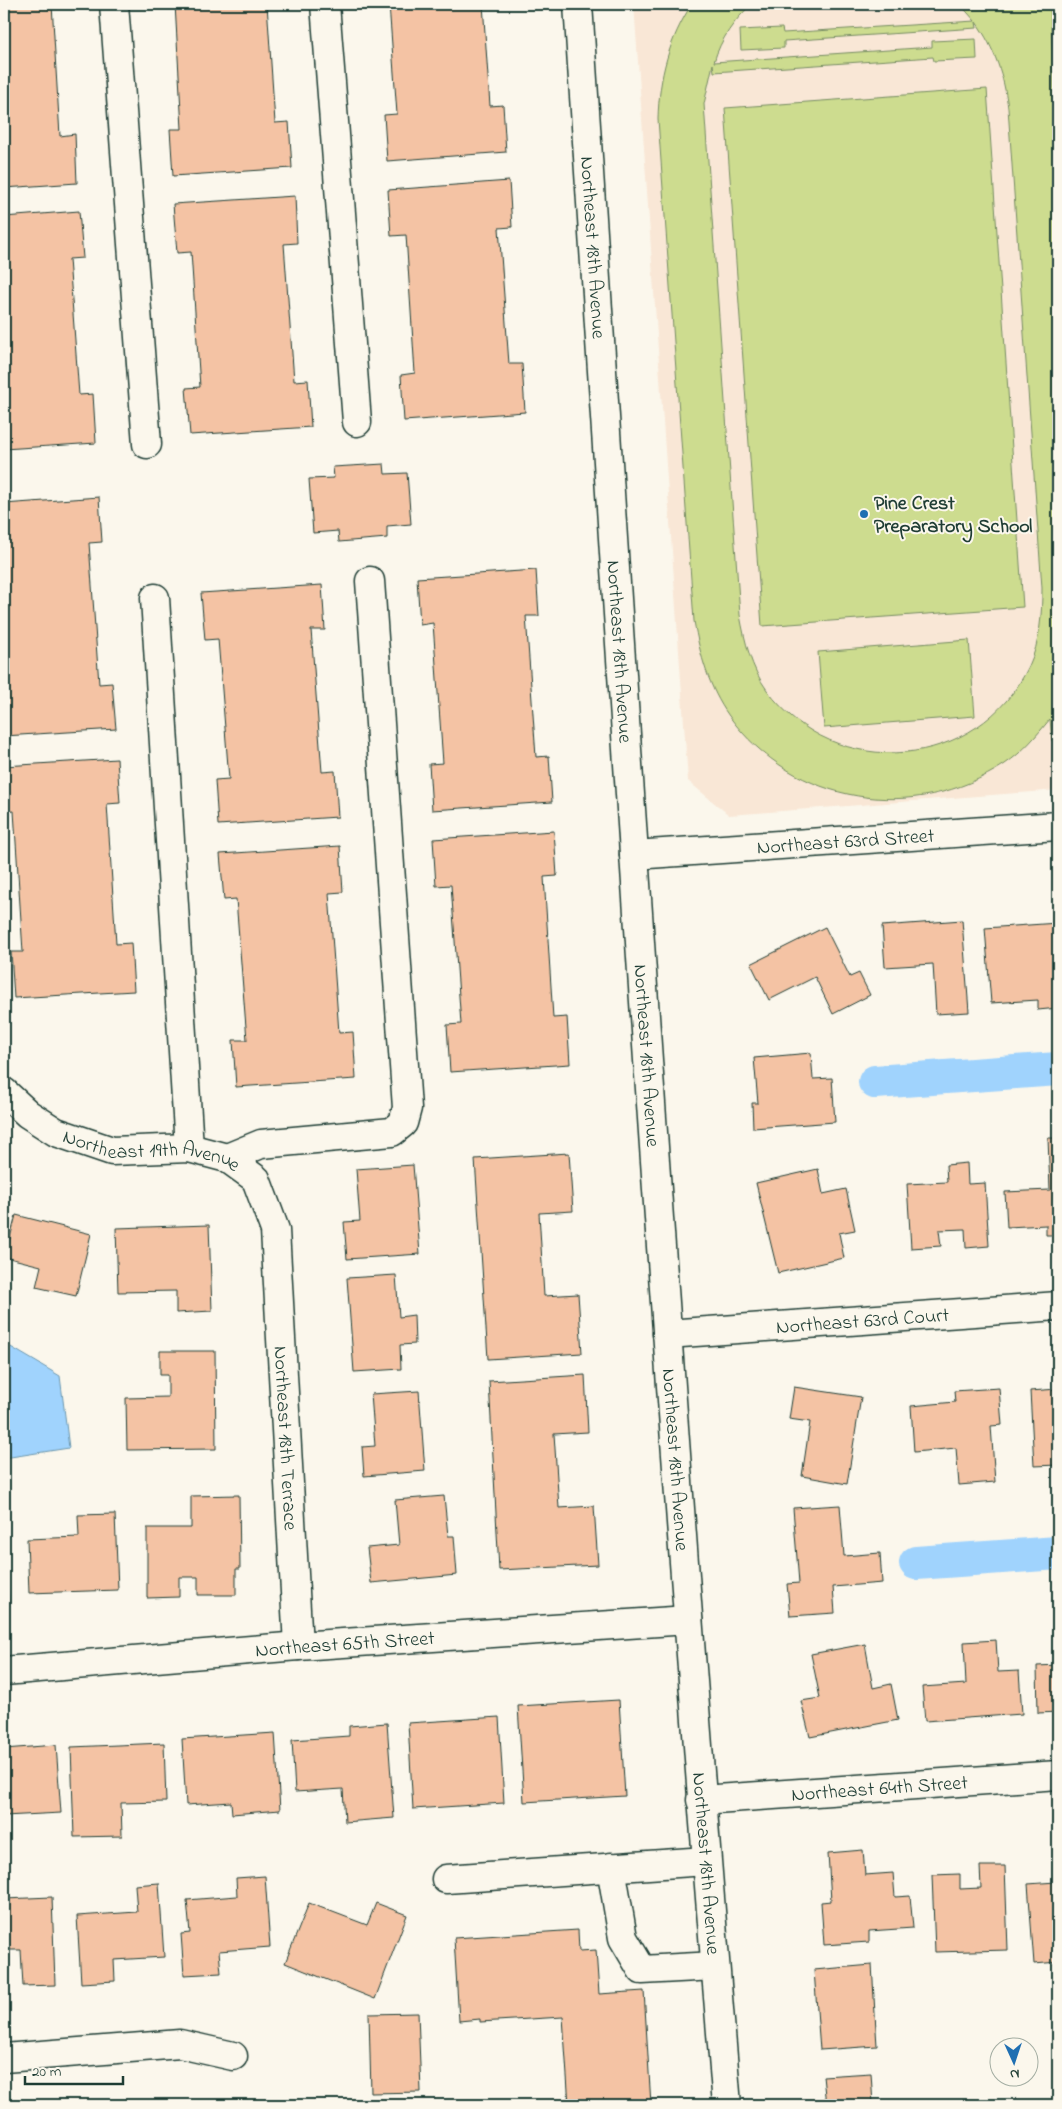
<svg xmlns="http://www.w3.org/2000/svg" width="1062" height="2109" viewBox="0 0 1062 2109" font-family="'Indie Flower',sans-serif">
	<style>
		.built { fill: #f9e7d6 }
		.green { fill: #cddc8f; stroke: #768c62 }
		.water { fill: #a0d3fd; stroke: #6c97ad }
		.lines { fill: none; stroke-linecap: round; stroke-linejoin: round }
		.canal { stroke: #a0d3fd; stroke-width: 34 }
		.building { fill: #f4c3a4; stroke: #1f3d34 }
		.minor-casing { stroke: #1f3d34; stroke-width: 31 }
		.minor { stroke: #fbf7ec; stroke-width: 28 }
		.poi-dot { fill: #1f6fb2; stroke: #fbf7ec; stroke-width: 2 }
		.labels { text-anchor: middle; stroke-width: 4; stroke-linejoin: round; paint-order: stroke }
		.street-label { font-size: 20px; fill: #1f3d34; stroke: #fbf7ec }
		.poi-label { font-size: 20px; font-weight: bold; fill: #1f3d34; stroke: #fbf7ec; text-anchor: start }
	</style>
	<rect width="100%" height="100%" fill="#fbf7ec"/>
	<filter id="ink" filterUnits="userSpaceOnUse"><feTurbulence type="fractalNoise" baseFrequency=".02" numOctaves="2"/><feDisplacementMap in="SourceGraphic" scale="10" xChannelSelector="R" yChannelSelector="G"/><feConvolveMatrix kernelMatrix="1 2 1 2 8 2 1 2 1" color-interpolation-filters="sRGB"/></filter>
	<g filter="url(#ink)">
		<!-- built -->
		<path class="built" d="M634,4H1058V790L729,815L688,781Z"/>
		<!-- green -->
		<path class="green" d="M692,4H752C735,19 720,40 714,62L932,47V41L976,39L977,59L934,61L933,57L714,72L713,64L704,104L740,615C745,642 751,668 767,690C835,783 979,771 1029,666C1040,642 1042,615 1042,588L1008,108C1004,76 995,49 976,22L977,28L784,41V48L741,50L740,30L782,28L783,33L975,21L960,4H1050L1058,156V740L1052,741L1050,719C1037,735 1023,752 1005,764C914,824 794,805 729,716C709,688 700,655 694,621L658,119C659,77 669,39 692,4Z
			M987,89L1023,607L762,626L725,108Z
			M969,640L975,716L824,728L818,652Z"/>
		<!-- water -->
		<path class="water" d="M4,1343L60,1376L69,1448L4,1458Z"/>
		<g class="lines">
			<!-- canal -->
			<path class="canal" d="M875,1082L1058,1069
				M916,1563L1058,1553"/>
		</g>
		<!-- building -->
		<path class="building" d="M4,4H52L60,136L75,134L77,183L4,188Z
			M175,4H267L275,123L289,122L292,168L173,176L170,129H182Z
			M389,4H483L490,106L503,105L506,152L387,161L384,115L397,114Z
			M509,181L512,227L499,228L509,364H522L525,412L404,421L401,375L415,373L406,235L391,236L388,190Z
			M295,196L297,243L284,244L294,381L308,380L311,427L190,435L186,388L200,387L191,252L177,253L173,204Z
			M79,211L83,258L69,259L79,395L93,394L96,443L4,449V217Z
			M384,464L385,474L407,473L411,524L387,526V538L339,542L338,531L313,533L309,479L334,478L333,467Z
			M99,497L102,542L89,543L99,684L112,683L116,729L4,736V691H5L4,504Z
			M536,570L539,616H526L536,757L549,756L552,802L432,810L429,764L443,763L433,623L420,625L417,578Z
			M322,585L325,630H311L322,772L335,771L338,817L218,825L215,780L229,779L218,639L205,640L201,593Z
			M117,759L120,803L107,804L116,944L131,943L134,991L14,998L11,952H23L14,811L4,812V766Z
			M554,831L557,876L544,877L553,1018L567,1017L570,1064L450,1072L447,1025L461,1024L451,885L436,886L433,839Z
			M340,846L343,892L329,893L339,1033L353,1032L356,1079L236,1087L233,1040H247L236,899L224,900L220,854Z
			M962,920L969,1012L936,1014L933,964L885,967L882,926Z
			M1058,923V1008L1038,1010V1000L991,1003L985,928Z
			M825,927L850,977L859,973L870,995L833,1014L815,977L769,1000L751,964Z
			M811,1053L813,1079L832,1078L835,1122L753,1128L752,1103H758L754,1058Z
			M1048,1138H1058V1235H1046V1225L1007,1227L1005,1192L1050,1190Z
			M569,1153L573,1211L539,1213L544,1296L578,1294L582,1353L488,1359L475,1159Z
			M967,1163L968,1184L985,1183L989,1246L966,1248L965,1229L939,1230L941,1246L911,1248L907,1184L947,1182L946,1165Z
			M413,1165L420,1254L347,1259L344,1222L360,1221L356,1169Z
			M818,1169L823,1194L846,1189L855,1230L839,1233L844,1258L778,1273L756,1183Z
			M16,1215L91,1234L76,1296L36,1287L41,1266L5,1257Z
			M209,1225L212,1311L176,1313V1291L118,1292L116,1228Z
			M396,1275L399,1317L414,1315L415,1344L400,1345L401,1369L354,1372L347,1278Z
			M160,1351H215L216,1449L127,1450L126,1398L168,1397V1375H160Z
			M585,1375L588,1432L554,1434L559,1508L594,1506L598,1565L499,1570L489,1381Z
			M794,1387L861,1397L847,1484L802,1476L810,1422L789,1419Z
			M999,1388L1002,1425L991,1426L995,1482L959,1485L956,1448L914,1452L911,1406L955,1402L954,1391Z
			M1058,1389V1465L1034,1466L1030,1391Z
			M419,1391L425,1471L364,1476L362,1447L375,1446L371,1394Z
			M239,1495L240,1569H236V1595H198V1577H179V1597L147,1598V1528H191V1496Z
			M444,1496L448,1536H454L457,1575L371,1583L367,1548L399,1545L395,1500Z
			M840,1505L844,1556L880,1553L882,1583L833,1587L835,1613L790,1616L787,1584L799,1583L793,1508Z
			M115,1514L118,1590L29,1593L27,1539L79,1537L78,1515Z
			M4,1549L9,1606L4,1607Z
			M996,1640L998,1672L1019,1671L1022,1714L925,1721L922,1687L966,1684L964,1642Z
			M865,1644L873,1688L891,1684L898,1720L810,1737L801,1701L820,1698L811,1654Z
			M1058,1665V1712L1038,1713L1037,1666Z
			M619,1700L625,1796L524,1802L518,1706Z
			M499,1717L504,1803L413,1809L408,1723Z
			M387,1723L394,1818L345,1822L343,1789L295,1792L292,1740L349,1736V1726Z
			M275,1733L280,1810L232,1814L231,1802L186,1805L182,1739Z
			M164,1743L166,1802L121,1803L122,1836L74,1837L71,1747Z
			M56,1745L61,1813L4,1816V1749Z
			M863,1850L865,1875L893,1873L895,1897L910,1896L913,1928L869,1931V1942L824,1945L821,1902L831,1901L828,1853Z
			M980,1866H1005L1008,1950L935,1952L932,1875L960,1874V1889L981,1888Z
			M265,1876L270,1947L219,1951L221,1973L184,1975L181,1934L190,1933L187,1900L237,1896L236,1878Z
			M1056,1882L1058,1897V1962L1034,1964L1028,1884Z
			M159,1883L164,1957L114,1960L115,1981L81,1983L77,1916L137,1912L135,1885Z
			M52,1897L55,1985L23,1986L21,1950H4V1899Z
			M309,1903L367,1925L376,1903L407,1915L375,1999L285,1963Z
			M578,1930L579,1951L596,1950L599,1994L644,1991L651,2105H569L563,2017L480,2022V2019L459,2021L454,1938Z
			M872,1965L877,2046L820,2050L814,1970Z
			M418,2013L421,2092L371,2093L369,2014Z
			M871,2073L873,2105H826L823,2076Z"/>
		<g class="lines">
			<!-- minor casing -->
			<g class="minor-casing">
				<g id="minor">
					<path d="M114,4L147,444"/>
					<path d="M325,4L357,422"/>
					<path id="s1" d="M578,4C624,705 668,1405 727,2105"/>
					<path d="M155,598L189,1148"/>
					<path id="s2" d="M634,855L1058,826"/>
					<path id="s3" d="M4,1092L28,1114L56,1132L112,1151L189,1148L227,1158L256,1179L275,1230L298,1646"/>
					<path d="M227,1158L261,1144L392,1132L403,1123L407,1108L370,581"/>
					<path id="s4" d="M667,1334L1058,1306"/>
					<path id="s5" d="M4,1671L298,1646L688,1620"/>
					<path id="s6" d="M701,1800L1058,1775"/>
					<path d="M611,1867L623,1938L642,1970L715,1966"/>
					<path d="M446,1879L706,1861"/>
					<path d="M4,2058L180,2044L233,2056"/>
				</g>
			</g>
			<!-- minor -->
			<use href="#minor" class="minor"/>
		</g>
	</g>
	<!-- markers -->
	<circle class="poi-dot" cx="864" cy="514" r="5"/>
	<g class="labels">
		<!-- street labels -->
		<g class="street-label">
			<text dy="7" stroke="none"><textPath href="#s1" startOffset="244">Northeast 18th Avenue</textPath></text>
			<text dy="7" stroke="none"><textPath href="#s1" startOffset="649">Northeast 18th Avenue</textPath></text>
			<text dy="7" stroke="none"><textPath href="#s2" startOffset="212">Northeast 63rd Street</textPath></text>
			<text dy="7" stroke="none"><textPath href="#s1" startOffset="1054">Northeast 18th Avenue</textPath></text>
			<text dy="7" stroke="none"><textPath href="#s3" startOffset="165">Northeast 19th Avenue</textPath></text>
			<text dy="7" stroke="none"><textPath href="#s4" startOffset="196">Northeast 63rd Court</textPath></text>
			<text dy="7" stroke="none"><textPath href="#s3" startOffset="540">Northeast 18th Terrace</textPath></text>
			<text dy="7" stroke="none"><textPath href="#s1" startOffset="1459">Northeast 18th Avenue</textPath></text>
			<text dy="7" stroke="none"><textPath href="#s5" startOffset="342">Northeast 65th Street</textPath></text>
			<text dy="7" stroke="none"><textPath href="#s6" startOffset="179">Northeast 64th Street</textPath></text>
			<text dy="7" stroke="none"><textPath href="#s1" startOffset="1864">Northeast 18th Avenue</textPath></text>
		</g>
		<!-- poi labels -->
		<g class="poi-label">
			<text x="874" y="509">Pine Crest<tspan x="874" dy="23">Preparatory School</tspan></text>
		</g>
	</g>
	<!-- margin -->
	<rect width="1062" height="2109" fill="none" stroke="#fbf7ec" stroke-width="20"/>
	<rect x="10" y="10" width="1042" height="2089" fill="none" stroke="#1f3d34" stroke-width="2" filter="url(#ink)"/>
	<!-- north arrow -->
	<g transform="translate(1014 2062) rotate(177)"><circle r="24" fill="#fbf7ec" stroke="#a3ada2"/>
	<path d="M0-4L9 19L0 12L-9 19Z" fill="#1f6fb2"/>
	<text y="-8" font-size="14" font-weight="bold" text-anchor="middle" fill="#1f3d34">N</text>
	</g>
	<!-- scale -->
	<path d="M25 2076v8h98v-8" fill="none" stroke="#1f3d34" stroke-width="2.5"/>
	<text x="32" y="2076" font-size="15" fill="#1f3d34" stroke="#fbf7ec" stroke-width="4" paint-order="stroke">20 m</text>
</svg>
